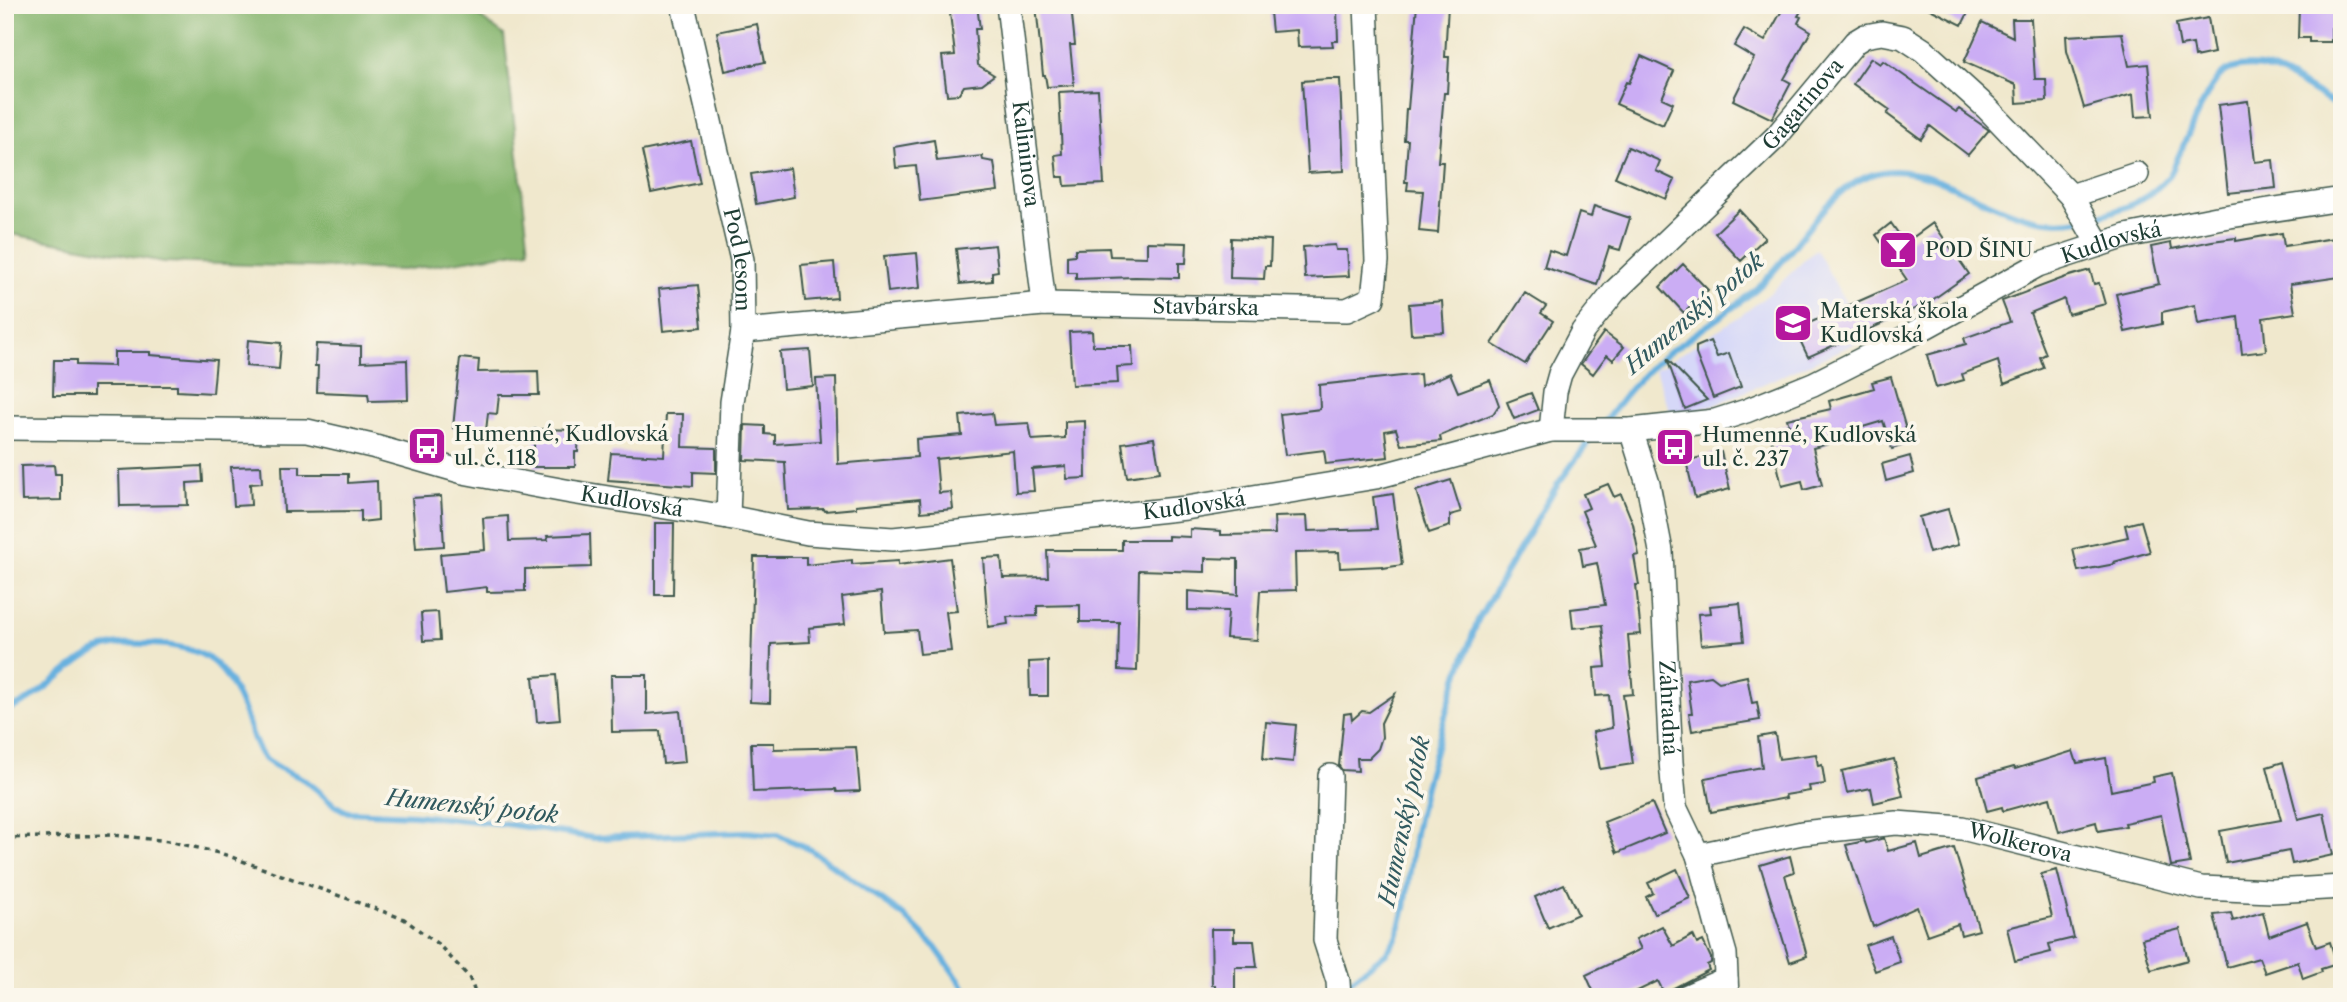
<svg xmlns="http://www.w3.org/2000/svg" width="2347" height="1002" viewBox="0 0 2347 1002" font-family="'Libre Caslon Text',serif">
	<style>
		.built { fill: #d6d8f8 }
		.forest { fill: #87b66f; stroke: #537a52; stroke-width: 2 }
		.lines { fill: none; stroke-linecap: round; stroke-linejoin: round }
		.stream { stroke: #67b1df; stroke-width: 6 }
		.building { fill: #cbadf4 }
		.minor-casing { stroke: #3e574b; stroke-width: 26 }
		.path { stroke: #3e574b; stroke-width: 3.5; stroke-dasharray: 5 5; stroke-linecap: butt }
		.minor { stroke: #fff; stroke-width: 23 }
		.labels { text-anchor: middle; stroke-width: 7; stroke-linejoin: round; paint-order: stroke }
		.street-label { font-size: 21px; fill: #1f3d34; stroke: #fbf7ec }
		.poi-label { font-size: 21px; fill: #1f3d34; stroke: #fbf7ec; text-anchor: start }
		.water-label { font-size: 23px; font-style: italic; fill: #315a5f; stroke: #fbf7ec }
	</style>
	<rect width="100%" height="100%" fill="#fbf7ec"/>
	<filter id="ink" filterUnits="userSpaceOnUse"><feTurbulence type="fractalNoise" baseFrequency=".0143" numOctaves="2"/><feDisplacementMap in="SourceGraphic" scale="14" xChannelSelector="R" yChannelSelector="G"/><feConvolveMatrix kernelMatrix="1 2 1 2 8 2 1 2 1" color-interpolation-filters="sRGB"/></filter>
	<filter id="wash" filterUnits="userSpaceOnUse"><feTurbulence type="fractalNoise" baseFrequency=".00686" numOctaves="4" result="noise"/><feDisplacementMap in="SourceGraphic" scale="28" xChannelSelector="R" yChannelSelector="G"/><feGaussianBlur stdDeviation="1.57" result="paint"/><feColorMatrix in="noise" values="0 0 0 0 0 0 0 0 0 0 0 0 0 0 0 0 0 1.4 0 .05"/><feComposite in="paint" operator="in"/></filter>
	<g filter="url(#wash)">
		<rect width="100%" height="100%" fill="#f0e8cd"/>
		<!-- built -->
		<path class="built" d="M1816,249L1866,339L1722,402L1697,410L1671,415L1655,370L1743,314L1770,293Z"/>
		<!-- forest -->
		<path class="forest" d="M5,5H464L504,35L529,250L403,270L164,262L5,233Z"/>
		<g class="lines">
			<!-- stream -->
			<path class="stream" d="M2089,218C2118,212 2149,201 2169,176C2173,171 2175,163 2178,157C2188,136 2205,92 2220,76C2230,66 2248,65 2261,67C2286,71 2319,96 2342,109
				M1602,425C1620,402 1636,379 1658,361C1690,335 1727,315 1757,288C1790,259 1811,216 1846,189C1861,177 1876,171 1895,171C1956,173 2012,233 2079,220
				M5,710C45,700 74,652 114,645C126,642 139,644 151,644C207,646 225,663 245,714C249,725 256,750 264,758C274,768 289,771 301,778C318,787 330,806 348,812L414,815L507,824L594,838L746,832L779,835L811,850L904,916L935,947L971,997
				M1343,987L1386,953L1397,937L1405,908L1415,833L1425,786L1453,689L1478,620L1557,485L1593,436"/>
		</g>
		<g id="blocks">
			<!-- building -->
			<path class="building" d="M949,5H977L980,29H975L978,65L994,75L982,84L964,86L959,94L947,95L942,56L955,55Z
				M1036,5H1071L1075,45H1070L1074,85L1047,87L1045,75H1043Z
				M1417,5H1448L1445,57H1449L1447,93H1444L1438,162H1443L1438,233L1419,231L1423,191L1407,190L1408,182H1405L1408,140H1404L1406,109H1408Z
				M1785,5H1805L1798,16L1801,17L1798,23L1811,31L1784,79L1791,83L1772,119L1733,100L1754,58L1734,46L1744,29L1765,41Z
				M1922,5H1972L1962,25Z
				M2299,5H2339V28H2331V42H2309V38H2298Z
				M1337,9L1338,41H1332L1333,46L1298,47L1297,30L1272,32L1270,12Z
				M2208,18L2214,53L2195,57L2193,44L2180,46L2176,24Z
				M2012,19H2031L2035,79H2046L2047,101L2017,103L2016,85L1964,62L1982,22L2013,37Z
				M757,24L765,62L725,71L717,32Z
				M2122,33L2129,66L2148,64L2153,116L2135,117L2133,94L2084,108L2067,51L2066,36Z
				M1641,56L1674,71L1662,98L1673,103L1663,125L1616,104L1626,82L1629,83Z
				M1871,58L1880,64L1883,61L1956,112L1959,109L1989,130L1968,155L1930,126L1921,139L1887,114L1890,110L1853,84Z
				M1328,79H1340L1344,171L1308,173L1302,81Z
				M1098,90L1104,184L1065,186L1064,177H1057L1055,155L1062,154L1059,92Z
				M2248,101L2255,162L2273,160L2276,188L2228,193L2218,105Z
				M934,140L937,161L982,156L983,160L994,162L998,191L920,201L916,166L896,168L894,147Z
				M691,141L700,183L651,193L642,151Z
				M1628,147L1660,161L1656,171L1675,180L1666,199L1615,177Z
				M790,168L794,197L756,204L751,174Z
				M1594,206L1630,218L1620,250L1609,247L1597,285L1544,267L1549,250L1566,256L1579,213L1591,217Z
				M1739,210L1765,238L1741,261L1715,233Z
				M1891,223L1905,243L1933,223L1969,274L1928,303L1808,357L1799,338L1804,336L1800,327L1907,280L1876,235Z
				M2282,233L2284,246L2334,238L2340,277L2290,284L2295,313L2263,318L2266,351L2242,354L2238,317L2198,324L2195,305L2162,312V324L2125,332L2116,294L2159,284L2151,247L2171,243L2172,249L2212,241L2236,238V241Z
				M1231,238L1271,240L1270,266H1265L1264,279L1230,278Z
				M1147,242L1187,243L1186,263H1179V278L1135,277L1076,279V272H1067V256L1075,255V249L1109,248L1110,256L1147,257Z
				M995,245L998,271L992,272V281L960,284L956,249Z
				M1335,245L1336,250H1347L1349,276L1305,278L1303,247Z
				M917,253L920,288L888,292L884,256Z
				M834,262L837,298L805,301L801,265Z
				M1683,264L1708,290L1684,313L1660,287Z
				M2090,270L2094,284L2099,283L2105,304L2068,314L2064,299L2030,313L2046,354L2040,357L2044,368L2004,384L1998,361L1962,374L1964,380L1936,388L1927,355L1966,344L1964,338L2010,322L2002,301L2066,277Z
				M698,285L702,327L663,331L659,289Z
				M1525,293L1546,306L1541,313L1553,321L1525,364L1492,344Z
				M1442,301L1444,332L1411,334L1409,304Z
				M1092,331L1093,346H1132L1133,366L1117,367L1118,383L1072,385L1069,332Z
				M1604,332L1624,347L1613,360L1607,355L1593,374L1581,364Z
				M248,340L281,343L279,369L246,366Z
				M1710,341L1717,357L1729,353L1741,387L1713,398L1696,354V347Z
				M316,344L361,346V362L407,360L408,400L369,401L368,394L317,392L318,366H315Z
				M810,350L813,386L783,389L780,352Z
				M114,352H150V355L216,360L213,393L177,391V386H93V396H53L54,360H76V365L114,366Z
				M460,358L479,360L478,372L538,371L539,395H499L497,414L488,413L486,431L453,428Z
				M1667,359L1707,400L1685,409Z
				M1450,373L1458,392L1490,380L1499,405L1493,414L1440,436L1441,441L1401,445L1396,429L1385,431L1388,457L1326,464L1324,450L1285,455L1280,414L1320,409L1319,385L1420,374L1421,386Z
				M1891,377L1910,443L1892,449L1883,421L1826,438L1828,444L1813,448L1822,485L1804,490L1802,481L1782,486L1769,429L1789,425L1787,419L1831,409L1829,401L1874,388L1872,382Z
				M836,378L838,464L917,457L916,439L962,435L960,416L992,413L994,425L1029,423L1032,440L1065,438V422L1085,421L1086,478L1067,479L1066,466L1032,469L1034,491L1016,492L1013,451L936,459L939,493L951,492L953,509L921,512L920,499L856,505V508L825,511L824,509L788,510L785,462L744,460L745,425L765,426V434L775,435V444L820,441L816,379Z
				M1531,393L1538,410L1514,419L1507,402Z
				M666,414H683L682,447L716,448V473L693,472V486L608,480L611,453L664,456Z
				M534,429L579,430L578,452H575V467H534Z
				M1154,438L1160,472L1127,477L1122,443Z
				M1721,452L1730,489L1695,498L1686,461Z
				M1910,456L1914,473L1886,481L1882,464Z
				M54,465L55,474H61V500L22,501L21,466Z
				M202,466L203,482L187,483L188,505L120,506L119,470Z
				M261,466L262,483L250,484L251,505L234,506L231,467Z
				M282,466H300V474H348V483L377,481L378,520L361,522V511L284,512Z
				M1451,480L1461,512L1450,515V526L1429,533L1416,491Z
				M1608,484L1614,497L1621,494L1633,524L1639,555L1634,556L1639,585H1636L1641,634L1628,635L1633,694L1623,695L1633,764L1600,769L1593,732L1612,728L1609,695L1596,696L1594,668L1606,667L1602,625L1573,628L1571,609L1605,605L1597,563L1583,566L1580,548L1596,545L1582,511L1589,508L1583,494Z
				M1393,494L1402,565L1383,568V566L1340,568L1339,552L1295,553L1296,590L1260,591L1257,640L1226,638L1228,611L1188,610V591L1238,595V559L1205,558V572L1139,570L1137,671L1118,670L1119,622H1080V605L1037,606V616L1007,617L1008,624L988,627L983,558L1001,557L1003,578L1048,577L1047,550H1122V540H1168V536L1190,537V529L1221,531V535L1275,534L1274,517L1307,516L1308,531L1377,529L1373,497Z
				M441,496L444,546L416,548L412,498Z
				M1948,509L1958,545L1929,553L1919,517Z
				M508,516L509,541L548,540L547,536L590,534L591,567L525,569V591L487,592V587L444,592L440,554L485,550L483,518Z
				M2141,521L2150,552L2114,562L2115,564L2078,571L2073,549L2128,537L2125,525Z
				M655,523H674L673,595H655Z
				M754,557H806V565L852,560V564L898,561V565L950,558L957,611L946,612L951,651L920,654L917,630L884,632L881,592L842,597L845,624L809,628L810,642L771,644L770,703L750,702Z
				M1740,603L1744,641L1701,645L1698,614L1711,613L1710,606Z
				M438,612L440,640L423,641L421,613Z
				M1048,661V696H1030L1029,662Z
				M556,675L560,720L537,722L533,677Z
				M611,675H647V714L680,711L685,762L663,764L660,731L612,732Z
				M1711,676L1719,682L1747,676L1752,703L1757,702L1760,720L1692,731L1689,713H1692L1687,680Z
				M1395,694L1381,723L1382,737L1378,749L1369,758H1357L1358,771L1342,770L1339,766L1344,714L1351,713L1352,720L1362,711L1369,712Z
				M1266,722L1296,725L1293,762L1263,759Z
				M1775,734L1779,759L1816,754L1818,766L1822,765L1825,784L1809,786L1810,791L1785,795L1786,798L1711,812L1705,778L1762,767L1758,737Z
				M751,743H774V749L856,747L860,791L837,792L836,789L753,792Z
				M2073,751L2077,763L2106,758L2111,791L2154,782L2153,777L2172,773L2190,863L2171,866L2161,815L2125,823L2126,826L2098,831L2096,822L2059,832L2050,798L2003,811L2002,807L1987,811L1978,777L2014,767L2015,769Z
				M1894,759L1903,796L1874,803L1871,788L1847,793L1842,771Z
				M2283,762L2298,819L2324,813L2333,855L2292,864L2289,851L2226,863L2220,831L2281,820L2267,767Z
				M1652,803L1665,833L1617,853L1604,822Z
				M1884,838L1888,851L1917,843L1921,858L1954,848L1979,930L1961,935L1958,924L1927,935L1917,907L1873,927L1846,845L1865,841L1866,843Z
				M1790,856L1794,872L1785,875L1807,956L1790,962L1760,865Z
				M1677,869L1690,898L1654,914L1646,897L1653,893L1648,883Z
				M2057,870L2074,938L2049,944L2051,952L2015,961L2007,928L2052,917L2041,874Z
				M1564,884L1578,914L1548,928L1535,897Z
				M2263,912L2269,936L2307,922L2316,947L2330,942L2337,964L2321,969L2322,972L2303,979L2298,962L2265,973L2259,958L2227,967L2214,915L2231,913L2233,921Z
				M1662,926L1673,946L1693,935L1697,944L1703,941L1711,958V963L1707,965L1709,970L1664,993L1658,981L1625,997H1596L1586,975L1641,949L1636,939Z
				M1211,929H1234V941H1254L1257,967H1235V997H1215V985H1212Z
				M2180,929L2188,960L2151,970L2142,939Z
				M1891,936L1900,962L1875,971L1865,945Z"/>
		</g>
	</g>
	<g filter="url(#ink)">
		<use href="#blocks" fill-opacity="0" stroke="#3e574b" stroke-width="2"/>
		<g class="lines">
			<!-- minor casing -->
			<g class="minor-casing">
				<g id="minor">
					<path id="s1" d="M683,5L742,260L743,331L732,402L728,517"/>
					<path id="s2" d="M1008,5L1044,304"/>
					<path d="M2071,196L2137,174"/>
					<path id="s3" d="M743,331L1044,304L1347,310L1373,298L1377,261L1366,5"/>
					<path id="s4" d="M5,428L307,431L372,446L463,472L571,492L728,517L808,533L893,539L1186,508L1376,477L1551,430H1631L1715,421L1746,411L1813,384L1918,331L2038,265L2126,236L2217,218L2342,199"/>
					<path id="s5" d="M1551,430L1555,392L1560,374L1583,331L1615,291L1776,137L1855,42L1865,36L1882,33L1903,37L1923,50L1987,108L2071,196L2099,245"/>
					<path id="s6" d="M1631,430L1648,484L1661,551L1671,762L1675,807L1698,855L1719,933L1725,954L1727,997"/>
					<path d="M1330,776L1325,940L1338,981L1339,997"/>
					<path id="s7" d="M1698,855L1802,833L1896,823L1962,828L2201,888L2272,891L2342,887"/>
					<path d="M1685,997L1726,979"/>
				</g>
			</g>
			<!-- path -->
			<path class="path" d="M5,838L113,835L169,841L223,854L404,919L439,945L469,977L477,997"/>
			<!-- minor -->
			<use href="#minor" class="minor"/>
		</g>
	</g>
	<!-- icons -->
	<defs>
		<g id="bar-square" transform="scale(2.0125)"><rect x="-9" y="-9" width="18" height="18" rx="4" fill="#b5179e" stroke="#fbf7ec"/><path d="M-6-5H6L.8 .8V4.5H3.5V6h-7V4.5H-.8V.8Z" fill="#fff"/></g>
		<g id="school-square" transform="scale(2.0125)"><rect x="-9" y="-9" width="18" height="18" rx="4" fill="#b5179e" stroke="#fbf7ec"/><path d="M0-5L7-2L0 1L-7-2ZM-4 1L0 2.5L4 1V4Q0 6-4 4Z" fill="#fff"/></g>
		<g id="bus-square" transform="scale(2.0125)"><rect x="-9" y="-9" width="18" height="18" rx="4" fill="#b5179e" stroke="#fbf7ec"/><path d="M-5-6H5V4H4V6H2V4H-2V6H-4V4H-5ZM-3.5-4V0h7V-4ZM-3.5 1.2v1.5H-2V1.2ZM2 1.2v1.5H3.5V1.2Z" fill="#fff"/></g>
	</defs>
	<g fill-rule="evenodd">
		<use href="#bar-square" x="1898" y="250"/>
		<use href="#school-square" x="1793" y="323"/>
		<use href="#bus-square" x="427" y="446"/>
		<use href="#bus-square" x="1675" y="447"/>
	</g>
	<g class="labels">
		<!-- street labels -->
		<g class="street-label">
			<text dy="7" stroke="none"><textPath href="#s5" startOffset="422">Gagarinova</textPath></text>
			<text dy="7" stroke="none"><textPath href="#s2" startOffset="150">Kalininova</textPath></text>
			<text dy="7" stroke="none"><textPath href="#s4" startOffset="2168">Kudlovská</textPath></text>
			<text dy="7" stroke="none"><textPath href="#s1" startOffset="261">Pod lesom</textPath></text>
			<text dy="7" stroke="none"><textPath href="#s3" startOffset="464">Stavbárska</textPath></text>
			<text dy="7" stroke="none"><textPath href="#s4" startOffset="635">Kudlovská</textPath></text>
			<text dy="7" stroke="none"><textPath href="#s4" startOffset="1202">Kudlovská</textPath></text>
			<text dy="7" stroke="none"><textPath href="#s6" startOffset="282">Záhradná</textPath></text>
			<text dy="7" stroke="none"><textPath href="#s7" startOffset="327">Wolkerova</textPath></text>
		</g>
		<!-- poi labels -->
		<g class="poi-label">
			<text x="1925" y="257">POD ŠINU</text>
			<text x="1820" y="318">Materská škola<tspan x="1820" dy="24">Kudlovská</tspan></text>
			<text x="454" y="441">Humenné, Kudlovská<tspan x="454" dy="24">ul. č. 118</tspan></text>
			<text x="1702" y="442">Humenné, Kudlovská<tspan x="1702" dy="24">ul. č. 237</tspan></text>
		</g>
		<!-- water labels -->
		<g class="water-label">
			<text transform="translate(1694 313) rotate(-40)" y="8">Humenský potok</text>
			<text transform="translate(472 806) rotate(6)" y="8">Humenský potok</text>
			<text transform="translate(1404 821) rotate(-78)" y="8">Humenský potok</text>
		</g>
	</g>
	<!-- margin -->
	<rect width="2347" height="1002" fill="none" stroke="#fbf7ec" stroke-width="28"/>
</svg>
